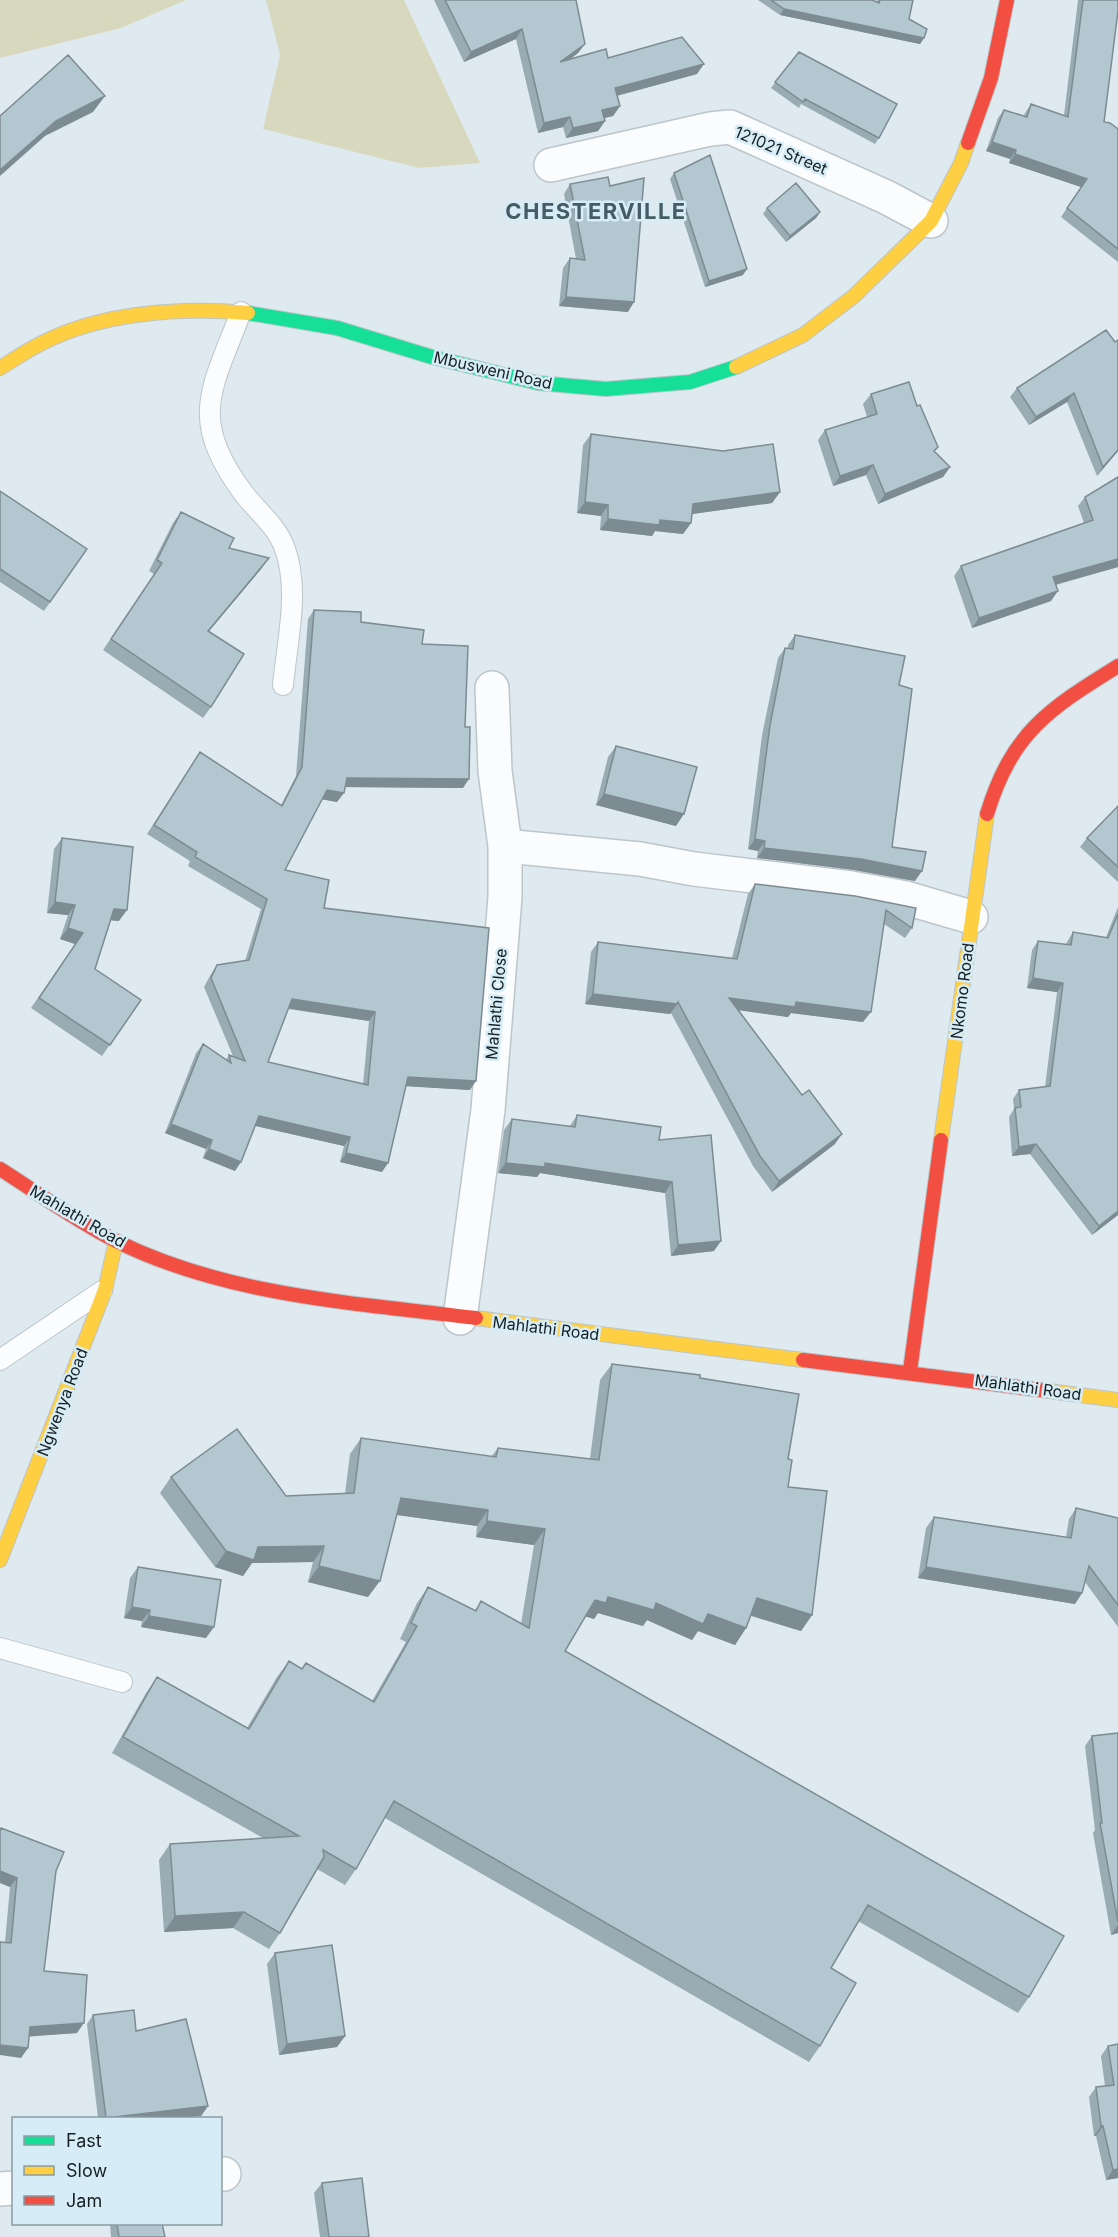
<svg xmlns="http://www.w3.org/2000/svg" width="1118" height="2237" viewBox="0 0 1118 2237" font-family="Inter,sans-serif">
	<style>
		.green { fill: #d8d8bf }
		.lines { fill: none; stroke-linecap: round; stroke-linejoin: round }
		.lane-casing { stroke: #bcc5ca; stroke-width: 22 }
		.street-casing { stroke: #bcc5ca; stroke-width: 36 }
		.fast-casing { stroke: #bcc5ca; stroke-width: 16 }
		.slow-casing { stroke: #bcc5ca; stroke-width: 16 }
		.jam-casing { stroke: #bcc5ca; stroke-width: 16 }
		.lane { stroke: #fafcfd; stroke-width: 20 }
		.street { stroke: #fafcfd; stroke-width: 33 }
		.fast { stroke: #16e098; stroke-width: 14 }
		.slow { stroke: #ffcf43; stroke-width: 14 }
		.jam { stroke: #f24e42; stroke-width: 14 }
		.wall { fill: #99abb3; fill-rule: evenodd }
		.shaded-wall { fill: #7d8b92 }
		.building { fill: #b2c7d0; stroke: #7d8b92; stroke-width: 1.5; fill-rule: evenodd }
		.labels { text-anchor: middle; stroke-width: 5; stroke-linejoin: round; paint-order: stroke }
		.street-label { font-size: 16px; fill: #182023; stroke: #d6edf7 }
		.district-label { font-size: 22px; font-weight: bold; letter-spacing: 1.5px; fill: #475b63; stroke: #d6edf7 }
	</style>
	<rect width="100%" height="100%" fill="#deeaef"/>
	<!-- green -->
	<path class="green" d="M0,0H186L121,28L0,58Z
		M266,0H404L480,163L419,168L263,129L280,55Z"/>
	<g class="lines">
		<!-- lane casing -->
		<g class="lane-casing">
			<path id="lane" d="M241,312C211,391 188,418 244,494C258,512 277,526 285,549C300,591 287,641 283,685
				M0,1360L102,1291
				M0,1648L122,1682"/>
		</g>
		<!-- street casing -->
		<g class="street-casing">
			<path id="street" d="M551,165L710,129L730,127L886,197L931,221
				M505,846L640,859L694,869L851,888L906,898L971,917
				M460,1318L488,1110L505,897V846L495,771L492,688
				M220,2174H224
				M0,2189L14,2188"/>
		</g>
		<!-- fast casing -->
		<g class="fast-casing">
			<path id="fast" d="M248,313L337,328L432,357L538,383L606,389L690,382L736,367"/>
		</g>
		<!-- slow casing -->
		<g class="slow-casing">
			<path id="slow" d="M736,367L803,335L854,296L931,221L961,163L968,143
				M0,368C13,360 26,351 40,344C101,312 181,307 248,313
				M941,1140L987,814
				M476,1318L803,1360
				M1041,1390L1118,1400
				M0,1560L105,1290L116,1241"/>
		</g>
		<!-- jam casing -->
		<g class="jam-casing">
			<path id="jam" d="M968,143L991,78L1007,0
				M987,814C1012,732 1049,709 1118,666
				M0,1169C38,1193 76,1221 116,1241C227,1296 355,1303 476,1318
				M803,1360L1041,1390
				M910,1371L941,1140"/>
		</g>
		<!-- lane -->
		<use href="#lane" class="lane"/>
		<!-- street -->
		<use href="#street" class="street"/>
		<!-- fast -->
		<use href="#fast" class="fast"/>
		<!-- slow -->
		<use href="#slow" class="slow"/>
		<!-- jam -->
		<use href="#jam" class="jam"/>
	</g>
	<!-- wall -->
	<path class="wall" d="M434,0H576L585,44L578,53L570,59L608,58L697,74L617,96L620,106L613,116L604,118L605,121L598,131L566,138L563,127L538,133L516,39L464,62Z
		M758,0H872L876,2L877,0H913L909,19L924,38L920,44L780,15Z
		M1078,0H1118L1104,122L1118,129V262L1061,217L1081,187L1009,163L1010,159L986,151L998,118L1004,110L1024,116L1025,113L1031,104L1064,115Z
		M799,52L879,138L875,144L801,104L799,108L771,88Z
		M674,173L743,275L705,287L670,179Z
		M570,184L628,312L559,306L563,268L570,258L576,259L564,194Z
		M767,208L820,212L816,218L786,242L763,214Z
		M1106,330L1118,451L1097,476L1067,402L1029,425L1010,397L1017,388Z
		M871,394L917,406L934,451L950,467L943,477L878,504L866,475L833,486L818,440L825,430L867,417L863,404Z
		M591,434L780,492L772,503L692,514L691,523L683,534L655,531L652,536L600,530L601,516L577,513L583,445Z
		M1118,477V567L1056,585L1051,601L972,628L954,576L961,566L1084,523L1078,506L1085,497Z
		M0,491L87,549L44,611L0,582Z
		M181,512L229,548L269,558L261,569L209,631L211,707L203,718L103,650L154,574L149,571L173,523Z
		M314,610L361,622L422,644L463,788L345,787L337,802L322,799L285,870L324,908L470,1090L406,1086L382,1172L340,1162L344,1146L255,1126L235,1171L203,1158L206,1149L165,1133L196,1053L203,1044L226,1060L229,1055L233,1056L204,987L211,974L217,965L245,961L261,909L188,866L190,861L147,834L200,752L281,805L296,776L308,619ZM288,1009L369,1021L363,1084L268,1062Z
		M795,635L899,685L892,847L915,881L854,870L757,858L758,851L748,849L762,735L778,658L785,648H788V645Z
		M616,746L676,826L596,805L608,757Z
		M1118,806V882L1080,847L1087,838Z
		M62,838L119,921L111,920L95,969L141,1000L102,1056L31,1008L75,944L60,939L68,915L47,913L54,849Z
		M755,884L916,908L912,928L905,938L884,924L863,1022L791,1013L788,1017L739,1010L835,1144L772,1192L753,1166L671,1013L670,1014L585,1004L591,952L598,942L732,958L748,894Z
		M1118,907V1215L1092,1235L1030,1154L1012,1156L1009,1117L1014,1109L1013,1099L1019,1090L1045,1087L1057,992L1027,988L1032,950L1038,941L1066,944L1067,942L1073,932L1106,937Z
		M577,1115L659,1140L714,1251L671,1256L665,1193L540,1173L537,1177L498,1173L504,1130L512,1119L570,1126Z
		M612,1364L700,1378L788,1459V1487L812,1615L801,1631L751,1616L746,1628L735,1645L698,1631L692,1640L647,1620L643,1626L598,1613L594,1619L586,1616L565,1651L1029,1997L1018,2013L858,1921L831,1968L820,2046L809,2062L385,1818L356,1869L345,1885L317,1869L280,1933L269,1949L233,1928L164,1932L159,1860L170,1844L263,1838L112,1753L146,1693L157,1677L247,1728L277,1677L289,1661L302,1669L372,1701L406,1642L400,1639L417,1603L428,1587L475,1610L481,1601L521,1624L534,1545L476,1537L477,1526L397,1515L368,1597L308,1582L313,1562L252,1563L243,1576L215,1567L160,1493L171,1477L286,1496L345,1494L350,1454L361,1438L491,1457L498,1448L590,1459L600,1380Z
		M1076,1508L1118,1518V1627L1085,1582L1082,1593L1075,1604L918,1578L926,1528L934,1517L1066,1537L1069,1519Z
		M138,1567L206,1638L141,1627L142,1621L124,1618L130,1578Z
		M1118,1733V1933L1111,1935L1093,1833L1095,1830L1085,1746L1092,1736Z
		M1,1828L56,1871L44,1971L77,2033L29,2036L21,2058L5,1942L10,1887L0,1883V1830Z
		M275,1953L345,2036L337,2047L279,2055L267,1964Z
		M93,2015L136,2031L208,2106L201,2116L177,2118H98L87,2024Z
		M1118,2044V2178L1106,2180L1096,2136H1094L1089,2097L1096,2087L1105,2086L1101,2056L1108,2046Z
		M322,2183L369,2237H320L314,2193Z
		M111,2223H162L165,2237H111L110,2225Z"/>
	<!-- shaded-wall -->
	<path class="shaded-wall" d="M784,9L924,38L920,44L780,15Z
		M522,29L516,39L464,62L471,52Z
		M585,44L578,53L553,72L560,62Z
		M704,64L697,74L608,98L615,88Z
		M105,96L93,112L45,136L0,176V170L56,121Z
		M620,106L613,116L596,120L602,110Z
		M570,117L563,127L538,133L544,123Z
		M605,121L598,131L566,138L573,128Z
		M992,142L1016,150L1010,159L986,151Z
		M1015,154L1087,179L1081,187L1009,163Z
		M820,212L816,218L786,242L790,236Z
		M747,269L743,275L705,287L709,281Z
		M566,297L634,302L628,312L559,306Z
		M1074,393L1067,402L1029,425L1036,417Z
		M1118,450V451L1097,476L1103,467Z
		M873,465L866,475L833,486L840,476Z
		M950,467L943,477L878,504L885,494Z
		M780,492L772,503L685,515L693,504Z
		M585,502L608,505L601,516L577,513Z
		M608,519L660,520L691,523L683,534L655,531L652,536L600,530Z
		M269,558L261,569L200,642L208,631Z
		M1118,559V567L1046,587L1053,577Z
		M1058,591L1051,601L972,628L979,618Z
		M347,778L469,779L463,788L340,787Z
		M327,790L344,793L337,802L320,799Z
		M604,794L684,814L676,826L596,805Z
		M755,839L765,841L758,851L748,849Z
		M764,848L861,859L922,871L915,881L854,870L757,858Z
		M55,902L75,905L68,915L47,913Z
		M114,909L127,910L119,921L107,920Z
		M68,928L83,933L75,944L60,939Z
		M1033,978L1063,983L1057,992L1027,988Z
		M593,994L677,1004L670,1014L585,1004Z
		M729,998L796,1002L871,1012L863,1022L791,1013L788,1017L722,1008Z
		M292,999L375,1012L369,1021L286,1008Z
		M408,1077L476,1081L470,1090L402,1086Z
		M259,1116L350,1137L344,1146L252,1125Z
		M171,1124L212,1140L206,1149L165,1133Z
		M842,1134L835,1144L772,1192L779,1181Z
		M1036,1144L1030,1154L1012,1156L1019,1147Z
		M209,1149L241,1162L235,1171L203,1158Z
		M346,1153L388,1163L382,1172L340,1162Z
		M506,1163H545L672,1182L665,1193L540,1173L537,1177L498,1173Z
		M1118,1211V1215L1092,1235L1099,1226Z
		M721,1241L714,1251L671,1256L678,1245Z
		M401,1498L488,1510L477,1526L390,1514Z
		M487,1521L545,1529L534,1545L476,1537Z
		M324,1546L313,1562L252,1563L243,1576L215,1567L226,1551L258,1547Z
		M319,1566L380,1581L368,1597L308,1582Z
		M926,1567L1082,1593L1075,1604L918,1578Z
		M608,1597L656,1603L708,1614L746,1628L735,1645L698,1631L692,1640L647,1620L643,1626L598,1613L594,1619L584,1616L595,1600Z
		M757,1598L812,1615L801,1631L746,1614Z
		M132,1607L150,1610L142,1621L124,1618Z
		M149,1616L214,1627L206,1638L141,1627Z
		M0,1871L17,1878L10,1887L0,1883Z
		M244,1912L233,1928L164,1932L175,1916Z
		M1118,1925V1933L1111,1935Z
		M84,2023L77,2033L23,2037L30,2027Z
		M345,2036L337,2047L279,2055L287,2044Z
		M0,2045L28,2048L21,2058L0,2055Z
		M208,2106L201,2116L177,2118H110Z
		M1101,2126H1103L1096,2136H1094Z
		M1118,2169V2178L1106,2180L1113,2170Z"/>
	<!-- building -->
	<path class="building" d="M445,0H576L585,44L560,62L606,49L608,58L682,37L704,64L615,88L620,106L602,110L605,121L573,128L570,117L544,123L522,29L471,52Z
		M771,0H872L879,3L880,0H913L909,19L927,29L924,38L784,9Z
		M1083,0H1118V11L1104,122L1110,123L1118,129V249L1067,208L1087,179L1015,154L1016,150L992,142L1004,110L1027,117L1031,104L1068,117Z
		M799,52L897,104L879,138L805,99L803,102L775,82Z
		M68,55L105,96L56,121L0,170V116Z
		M710,155L747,269L709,281L674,173Z
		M608,177L610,186L644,178L634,302L566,297L570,258L585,260L570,184Z
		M796,183L820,212L790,236L767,208Z
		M1106,330L1115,342L1118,340V450L1103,467L1074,393L1036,417L1017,388Z
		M909,382L917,406L920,405L938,447L934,451L950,467L885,494L873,465L840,476L825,430L877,414L871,394Z
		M591,434L723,451L773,444L780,492L693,504L691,523L660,520L659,525L608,519V505L585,502Z
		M1118,477V559L1053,577L1058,591L979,618L961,566L1093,520L1085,497Z
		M0,491L87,549L50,602L0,569Z
		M181,512L234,538L229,548L269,558L208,631L244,654L211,707L111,639L162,563L157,560Z
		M314,610L361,612V622L424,630L422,644L468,646L465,727H470L469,779L347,778L344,793L327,790L285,870L329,880L324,908L489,928L476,1081L408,1077L388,1163L346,1153L350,1137L259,1116L241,1162L209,1149L212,1140L171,1124L203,1044L231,1063L229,1055L245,1061L211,978L217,965L249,960L267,899L195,857L197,852L154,825L200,752L282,806L302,767ZM292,999L375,1012L368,1085L268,1062Z
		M795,635L905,656L899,685L912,689L892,847L926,852L922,871L861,859L764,848L765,841L755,839L770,725L785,648L793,649Z
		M616,746L697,767L684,814L604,794Z
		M1118,806V867L1087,838Z
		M62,838L133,847L127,910L114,909L95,969L141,1000L110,1045L39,998L83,933L68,928L75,905L55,902Z
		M755,884L855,896L916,908L912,928L886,910L871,1012L796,1002L795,1007L729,998L802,1095L809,1090L842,1134L779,1181L760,1156L678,1002L677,1004L593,994L598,942L737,959Z
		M1118,914V1211L1099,1226L1036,1144L1019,1147L1015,1108L1021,1107L1019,1090L1050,1086L1063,983L1033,978L1038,941L1071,945L1073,932L1108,938Z
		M577,1115L661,1127L659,1140L711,1135L721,1241L678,1245L672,1182L545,1163V1167L506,1163L512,1119L575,1127Z
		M612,1364L700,1375V1378L799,1394L788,1459L792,1460L788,1487L827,1491L812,1615L757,1598L746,1628L708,1614L703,1624L656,1603L654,1610L608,1597L606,1603L595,1600L565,1651L1064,1936L1029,1997L868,1905L831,1968L856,1983L820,2046L394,1801L356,1869L323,1850L324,1857L280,1933L244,1912L175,1916L170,1844L299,1836L123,1737L157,1677L249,1729L289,1661L302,1669L306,1663L374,1702L417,1626L411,1623L428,1587L476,1611L481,1601L529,1628L545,1529L487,1521L488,1510L401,1498L380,1581L319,1566L324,1546L258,1547L254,1560L226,1551L171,1477L237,1429L286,1496L354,1493L361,1438L496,1457L498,1448L599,1460Z
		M1076,1508L1118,1518V1605L1089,1566L1082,1593L926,1567L934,1517L1071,1538Z
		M138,1567L221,1580L214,1627L149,1616L150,1610L132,1607Z
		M1118,1733V1922L1100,1823H1102L1092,1736Z
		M1,1828L64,1852L56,1871L44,1971L87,1975L84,2023L30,2027L28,2048L0,2045V1942L11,1943L17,1878L0,1871V1831Z
		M332,1945L345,2036L287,2044L275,1953Z
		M134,2010L136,2031L186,2019L208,2106L106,2118L93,2015Z
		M1118,2044V2169L1113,2170L1103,2126H1101L1096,2087L1114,2085L1108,2046Z
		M362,2178L369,2237H329L322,2183Z
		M117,2223H162L165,2237H119Z"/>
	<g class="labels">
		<!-- street labels -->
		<g class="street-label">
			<text transform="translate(781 150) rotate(23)" y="6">121021 Street</text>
			<text transform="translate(493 370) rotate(13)" y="6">Mbusweni Road</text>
			<text transform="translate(962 991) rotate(-83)" y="6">Nkomo Road</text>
			<text transform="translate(496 1004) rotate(-85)" y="6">Mahlathi Close</text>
			<text transform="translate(78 1216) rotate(30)" y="6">Mahlathi Road</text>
			<text transform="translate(546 1328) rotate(7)" y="6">Mahlathi Road</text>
			<text transform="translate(1028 1387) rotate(8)" y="6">Mahlathi Road</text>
			<text transform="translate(62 1402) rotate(-69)" y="6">Ngwenya Road</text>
		</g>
		<!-- district labels -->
		<g class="district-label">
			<text x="596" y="219">CHESTERVILLE</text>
		</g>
	</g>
	<!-- legend -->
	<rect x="12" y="2117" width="210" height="108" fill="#d6edf7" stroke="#8a9ba2" stroke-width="1.5"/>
	<rect x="24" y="2136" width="30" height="9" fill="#16e098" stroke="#8a9ba2" stroke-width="1.5"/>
	<text x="66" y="2147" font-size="18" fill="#182023">Fast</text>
	<rect x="24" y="2166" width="30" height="9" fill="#ffcf43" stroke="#8a9ba2" stroke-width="1.5"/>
	<text x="66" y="2177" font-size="18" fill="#182023">Slow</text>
	<rect x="24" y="2196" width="30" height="9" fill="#f24e42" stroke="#8a9ba2" stroke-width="1.5"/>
	<text x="66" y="2207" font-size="18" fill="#182023">Jam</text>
</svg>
